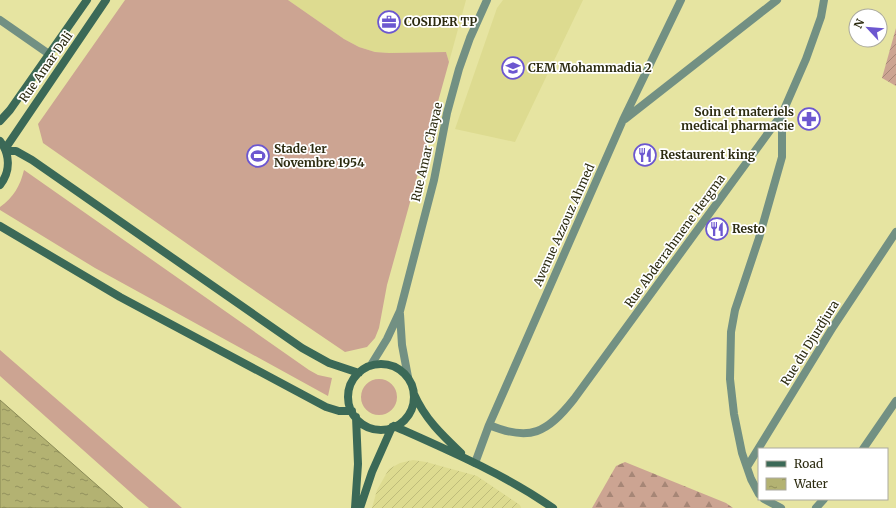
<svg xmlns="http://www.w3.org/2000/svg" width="896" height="508" viewBox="0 0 896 508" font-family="Merriweather,serif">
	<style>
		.built { fill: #dddb90 }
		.industrial { fill: url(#industrial-furrows) }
		.grass { fill: #cca492 }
		.forest { fill: url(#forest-firs) }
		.garden { fill: url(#garden-furrows) }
		.water { fill: url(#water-ripples); stroke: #8a8a55 }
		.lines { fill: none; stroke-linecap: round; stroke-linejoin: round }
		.street { stroke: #729083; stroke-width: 8 }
		.secondary { stroke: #3b6957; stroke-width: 8 }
		.labels { text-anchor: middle; stroke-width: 3.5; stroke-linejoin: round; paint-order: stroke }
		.poi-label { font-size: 12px; font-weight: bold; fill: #2c2b10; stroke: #fff; text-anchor: start }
		.street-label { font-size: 12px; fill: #2c2b10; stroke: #fff }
	</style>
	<defs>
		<pattern id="industrial-furrows" width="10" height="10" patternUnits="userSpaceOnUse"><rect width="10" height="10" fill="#dddb90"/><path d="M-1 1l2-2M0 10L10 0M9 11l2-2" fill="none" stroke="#bebc7b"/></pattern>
		<pattern id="forest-firs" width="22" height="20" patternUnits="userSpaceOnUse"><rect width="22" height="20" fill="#cca492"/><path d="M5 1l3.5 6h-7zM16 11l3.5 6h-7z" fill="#a68676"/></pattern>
		<pattern id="garden-furrows" width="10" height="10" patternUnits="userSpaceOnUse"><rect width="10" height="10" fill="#cca492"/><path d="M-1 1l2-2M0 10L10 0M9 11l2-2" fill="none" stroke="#a68676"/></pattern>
		<pattern id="water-ripples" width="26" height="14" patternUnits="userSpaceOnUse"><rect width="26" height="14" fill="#b3b272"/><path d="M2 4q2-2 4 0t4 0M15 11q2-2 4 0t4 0" fill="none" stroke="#92915c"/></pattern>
	</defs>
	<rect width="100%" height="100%" fill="#e6e4a1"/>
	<!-- built -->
	<path class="built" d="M288,0H466L449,62L446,52L389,53L375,52L359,47L344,39Z
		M503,0H583L515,142L455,129L497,8Z"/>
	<!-- industrial -->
	<path class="industrial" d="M413,460L426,462L477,476L520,505L521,508H372L377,490L389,469L400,463Z"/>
	<!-- grass -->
	<path class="grass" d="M125,0H288L344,39L359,47L375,52L389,53L446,52L449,62L387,285L379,328L375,338L367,347L345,352L239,280L43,143L38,124Z
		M24,170L309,370L318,375L332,378L328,396L95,268L0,210V207C14,197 20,186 24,170Z
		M0,350L182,508H149L138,499L0,376Z
		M361 397a18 18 0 1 1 36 0a18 18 0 1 1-36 0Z"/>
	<!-- forest -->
	<path class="forest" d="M625,462L726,503L733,508H592L616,466Z"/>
	<!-- garden -->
	<path class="garden" d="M896,28V86L882,78Z"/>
	<!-- water -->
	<path class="water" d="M0,400L123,508H0Z"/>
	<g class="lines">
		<!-- street -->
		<path class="street" d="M0,20L49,54
			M625,119L777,0
			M400,314L402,345L408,377
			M371,365L387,339L400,311L434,180L447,113L459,69L470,38L487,0
			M489,425C530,442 547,433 574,399L782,114L806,59L821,17L824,0
			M863,449L896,401
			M475,463L489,425L623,120L681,0
			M747,467L833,327L896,232
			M759,494L751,479L742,453L734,414L730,379L731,332L735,310L759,238L782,157V115
			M764,499L781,508
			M816,508L824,499"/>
		<!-- secondary -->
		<path class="secondary" d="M0,121L10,110L87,0
			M0,141C10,154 11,171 0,185
			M5,149L106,0
			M6,151H16L32,160L302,348L329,363L359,373
			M0,226L120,297L326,407L339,411H352
			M348 397a33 33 0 1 1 66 0a33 33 0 1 1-66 0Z
			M414,394C425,419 442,435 461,453
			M394,426C448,450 504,474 553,508
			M355,508L358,464L356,417
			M360,508L372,472L392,427"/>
	</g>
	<!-- icons -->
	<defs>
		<g id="office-ring" transform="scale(1.15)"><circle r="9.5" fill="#fff" stroke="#6c57d0" stroke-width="1.5"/><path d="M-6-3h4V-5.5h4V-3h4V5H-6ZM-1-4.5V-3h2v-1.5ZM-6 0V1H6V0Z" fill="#6c57d0"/></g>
		<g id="school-ring" transform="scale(1.15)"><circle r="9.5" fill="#fff" stroke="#6c57d0" stroke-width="1.5"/><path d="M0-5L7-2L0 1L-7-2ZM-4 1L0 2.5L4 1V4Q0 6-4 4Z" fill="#6c57d0"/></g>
		<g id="pharmacy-ring" transform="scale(1.15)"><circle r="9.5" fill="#fff" stroke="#6c57d0" stroke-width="1.5"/><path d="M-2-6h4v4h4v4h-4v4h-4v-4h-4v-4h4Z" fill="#6c57d0"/></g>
		<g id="restaurant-ring" transform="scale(1.15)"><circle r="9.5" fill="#fff" stroke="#6c57d0" stroke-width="1.5"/><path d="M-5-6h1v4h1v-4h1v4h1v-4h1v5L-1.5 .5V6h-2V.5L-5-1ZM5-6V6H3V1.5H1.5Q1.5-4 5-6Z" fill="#6c57d0"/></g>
		<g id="stadium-ring" transform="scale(1.15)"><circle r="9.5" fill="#fff" stroke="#6c57d0" stroke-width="1.5"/><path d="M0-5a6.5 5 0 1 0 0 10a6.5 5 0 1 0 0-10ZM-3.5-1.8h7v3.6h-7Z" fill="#6c57d0"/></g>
	</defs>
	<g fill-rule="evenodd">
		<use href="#office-ring" x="389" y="22"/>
		<use href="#school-ring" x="513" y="68"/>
		<use href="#pharmacy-ring" x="809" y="119"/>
		<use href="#restaurant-ring" x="645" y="155"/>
		<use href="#stadium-ring" x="258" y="156"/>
		<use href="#restaurant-ring" x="717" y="229"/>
	</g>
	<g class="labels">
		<!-- poi labels -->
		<g class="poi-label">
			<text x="404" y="26">COSIDER TP</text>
			<text x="528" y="72">CEM Mohammadia 2</text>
			<text x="794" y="116" text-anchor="end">Soin et materiels<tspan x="794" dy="14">medical pharmacie</tspan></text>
			<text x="274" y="153">Stade 1er<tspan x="274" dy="14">Novembre 1954</tspan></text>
			<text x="660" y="159">Restaurent king</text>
			<text x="732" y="233">Resto</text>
		</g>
		<!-- street labels -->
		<g class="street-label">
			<text transform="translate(46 67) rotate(-55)" y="4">Rue Amar Dali</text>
			<text transform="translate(427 152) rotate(-77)" y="4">Rue Amar Chayae</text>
			<text transform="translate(564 225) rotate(-66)" y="4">Avenue Azzouz Ahmed</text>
			<text transform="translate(675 241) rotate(-54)" y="4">Rue Abderrahmene Hergma</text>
			<text transform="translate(810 343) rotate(-58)" y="4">Rue du Djurdjura</text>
		</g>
	</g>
	<!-- legend -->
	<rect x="758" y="448" width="130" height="52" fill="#ffffff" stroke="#abaa9f"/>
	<rect x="766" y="461" width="20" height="6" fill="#3b6957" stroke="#abaa9f"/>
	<text x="794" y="468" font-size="12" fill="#2c2b10">Road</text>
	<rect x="766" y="478" width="20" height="12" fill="url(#water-ripples)" stroke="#abaa9f"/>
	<text x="794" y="488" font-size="12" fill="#2c2b10">Water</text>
	<!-- north arrow -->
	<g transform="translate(868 28) rotate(296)"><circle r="19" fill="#ffffff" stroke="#abaa9f"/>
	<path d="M0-3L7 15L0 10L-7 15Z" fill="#6c57d0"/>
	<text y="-6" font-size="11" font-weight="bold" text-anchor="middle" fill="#2c2b10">N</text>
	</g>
</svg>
